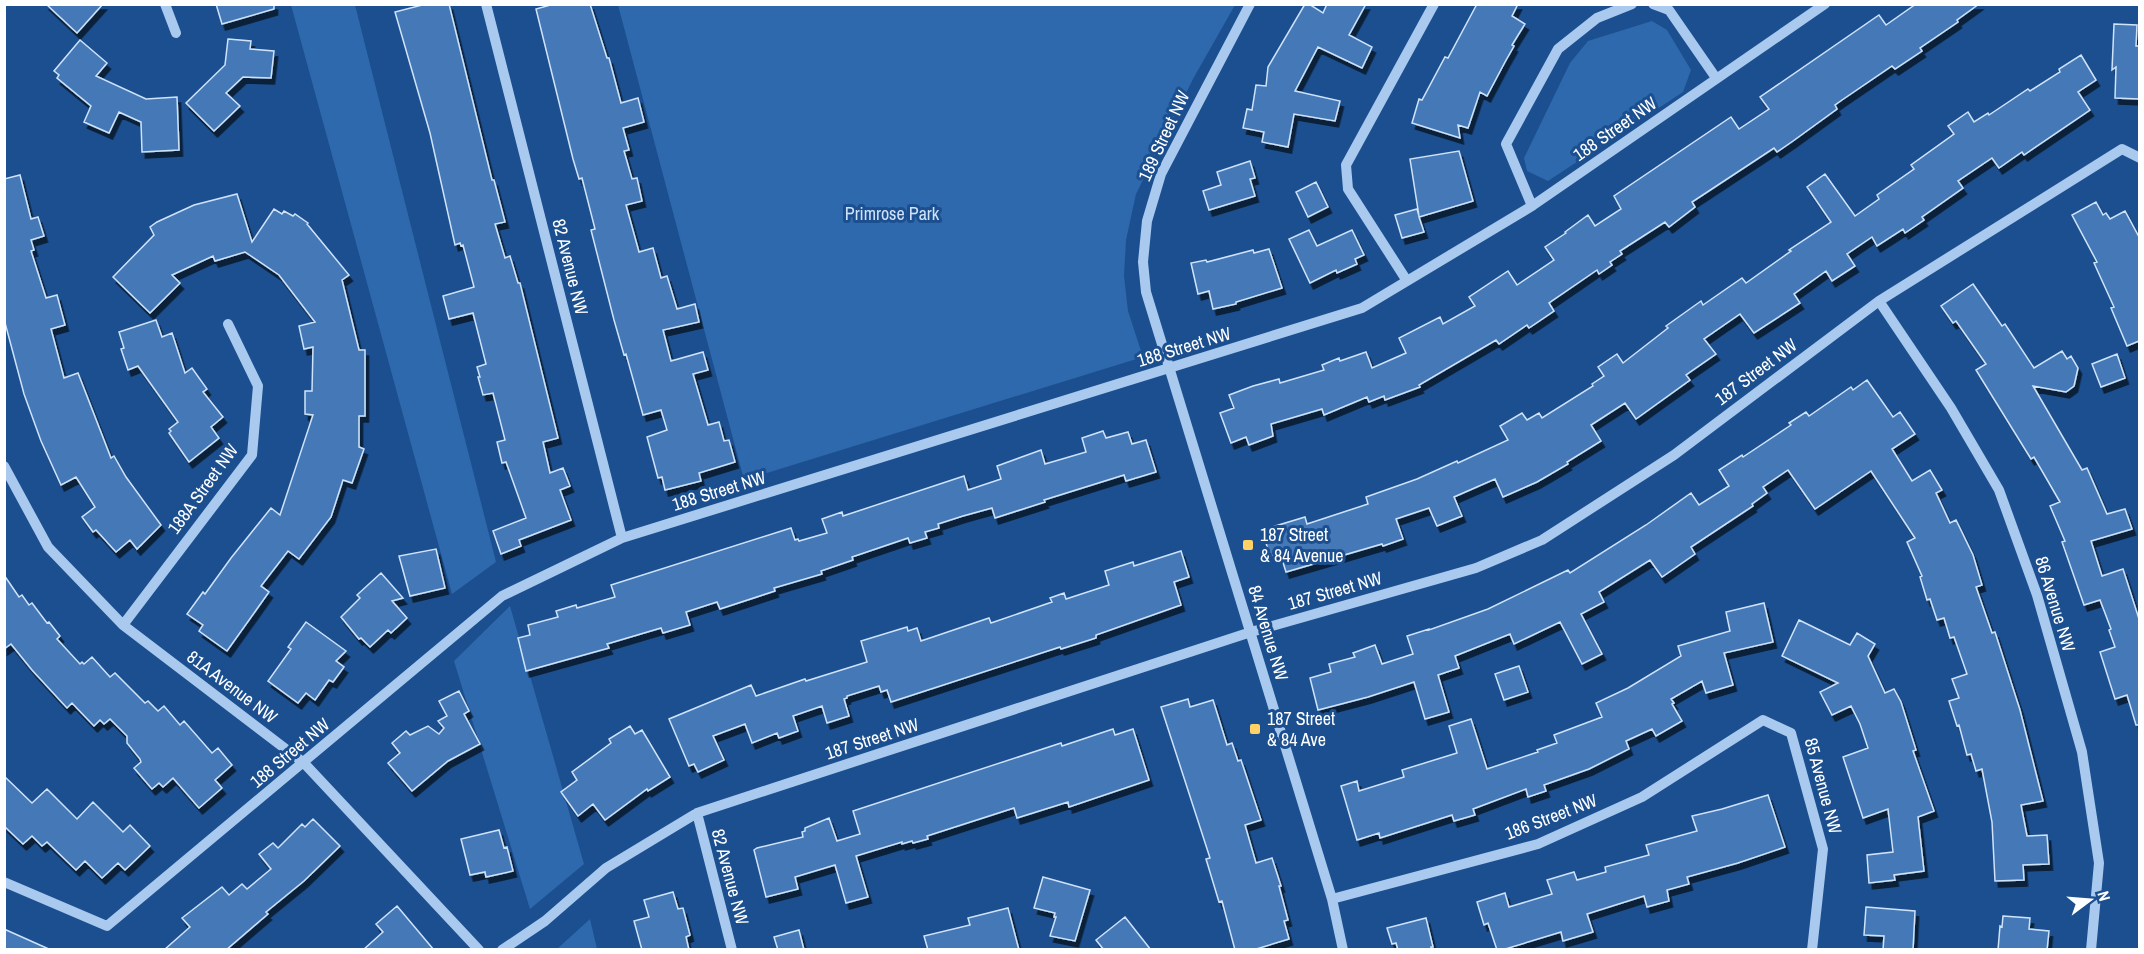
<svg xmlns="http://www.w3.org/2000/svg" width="2144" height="954" viewBox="0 0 2144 954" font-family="'Archivo Narrow',sans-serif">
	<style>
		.green { fill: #2e69ad }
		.building { fill: #4478b7; stroke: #cfe3fa; stroke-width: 1.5; filter: url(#shadow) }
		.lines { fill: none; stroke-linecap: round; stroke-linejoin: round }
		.minor { stroke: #a9c9ee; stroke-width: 10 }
		.poi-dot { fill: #ffd166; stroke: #1b4f8f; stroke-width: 2 }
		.labels { text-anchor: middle; stroke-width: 6; stroke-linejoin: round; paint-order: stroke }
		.street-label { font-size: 18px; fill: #fff; stroke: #1b4f8f }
		.park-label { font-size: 18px; fill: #cfe3fa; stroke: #1b4f8f }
		.poi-label { font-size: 18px; fill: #fff; stroke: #1b4f8f; text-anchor: start }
	</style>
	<defs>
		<filter id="shadow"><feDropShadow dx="3.5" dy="6" stdDeviation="0" flood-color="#0009"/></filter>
	</defs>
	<rect width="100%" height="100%" fill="#1b4f8f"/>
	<!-- green -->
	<path class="green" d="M291,5H355L496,562L452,594Z
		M618,5H1235L1193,79L1136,194L1126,240L1124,276L1128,311L1143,357L744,480Z
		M1652,21L1667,30L1691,70L1683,92L1548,181L1527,171L1524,158L1570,63L1588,41Z
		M510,606L584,864L530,909L454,661Z
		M590,919L597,949H557Z"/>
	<!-- building -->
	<path class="building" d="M46,4H103L77,33Z
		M216,4H274V9L222,24Z
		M426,4H449L492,180H494L505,222L495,224L505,258L510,256L518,283H520L558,438L543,442L550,473L563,468L570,486L560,490L571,520L519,540L521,546L501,554L493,531L526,518L506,462L502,463L497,442L505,440L493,393L483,395L478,377H480L477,367L486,364L473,313L449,319L443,296L474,287L463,245L461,246L460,243L455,245L430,133L395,12Z
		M554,4H590L607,58H609L621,103L638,98L644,122L623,128L629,150L624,151L632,179L637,178L642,201L626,205L639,252L653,248L661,278L667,276L677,309L695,304L699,322L663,330L671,361L703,352L708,370L693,374L708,425L719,422L724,441L729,440L735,462L699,473L701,481L665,490L662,477L658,478L647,437L667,430L661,410L643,415L626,354L624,355L614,320L591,230L595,229L582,178L579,179L573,159L536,9Z
		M1305,4H1309L1323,13L1327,4H1366L1349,35L1372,47L1362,68L1318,47L1295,91L1340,101L1335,121L1294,114L1288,147L1262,142L1264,132L1243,128L1247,109L1252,110L1256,85L1266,86L1268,67Z
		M1477,4H1518L1512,16L1525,24L1512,45L1514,46L1505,62L1487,96L1480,92L1468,128L1458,125L1460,138L1412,123L1419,99L1422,100L1445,57L1448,58Z
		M1916,4H1979L1957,20L1958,22L1920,48L1922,51L1895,69L1892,66L1842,100L1835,105L1837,109L1793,141L1777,152L1774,148L1692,202L1695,207L1669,227L1665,222L1620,251L1622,254L1610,262L1612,265L1599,274L1597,270L1549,303L1554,311L1529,328L1527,325L1499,344L1496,340L1419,385L1420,387L1385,400L1384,396L1369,402L1367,397L1324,415L1322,409L1271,424L1273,436L1249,445L1246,437L1231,443L1220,413L1234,408L1229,395L1253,386L1279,379L1280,383L1324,370L1322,365L1339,358L1340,361L1366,352L1372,368L1406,353L1399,338L1440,317L1443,324L1475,306L1469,297L1508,271L1517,285L1554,260L1545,247L1566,233L1565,232L1588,215L1595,226L1621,209L1614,196L1731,117L1739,129L1769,109L1760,97L1879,15L1886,25Z
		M2114,24L2137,25L2136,46H2139V99L2115,98L2116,67L2112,70Z
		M228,39L251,41L250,49L274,51L271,78L243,77L226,93L240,106L214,131L186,103L225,65Z
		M80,40L107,63L96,76L146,99L177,97L179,150L142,152L141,122L119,112L109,133L84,122L91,106L57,78L59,75L54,71Z
		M2081,55L2096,80L2078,92L2090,110L2024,155L2022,152L1999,168L1992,158L1958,181L1963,188L1922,217L1924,220L1905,233L1903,229L1877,246L1872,237L1847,254L1855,266L1832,281L1826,271L1794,294L1800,303L1754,333L1740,314L1704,339L1716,354L1686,375L1690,380L1636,419L1625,403L1591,425L1601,441L1567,462L1568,464L1537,482L1503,497L1495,479L1454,497L1462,516L1437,526L1429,508L1396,519L1403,539L1383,546L1382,544L1286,572L1280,553L1270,556L1262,530L1305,517L1307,524L1368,504L1366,497L1417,479L1457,461L1458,463L1508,440L1500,426L1522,413L1527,420L1539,413L1542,418L1593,386L1592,384L1604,376L1598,367L1617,354L1623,363L1668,328L1666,326L1701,301L1703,305L1742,278L1746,283L1791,251L1789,250L1831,222L1807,187L1825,174L1855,216L1879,199L1877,195L1914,169L1911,165L1954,134L1948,126L1968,112L1974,122L1988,113L1989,115L2028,89L2030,91L2060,72L2059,69Z
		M1459,151L1473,201L1419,217L1424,232L1402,238L1395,215L1417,209L1419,216L1410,159Z
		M1250,161L1255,178L1250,179L1255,196L1209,210L1203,191L1221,185L1217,172Z
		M20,175L31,219L38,217L44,236L31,240L34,250L31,251L46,298L57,295L65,325L51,329L64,378L78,373L111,458L114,456L126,477L161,525L137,549L130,540L116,552L96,530L93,532L82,517L95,507L76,477L61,485L41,441L24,394L4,319V179Z
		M1316,182L1328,207L1308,217L1296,192Z
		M237,194L252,242L274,209L282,214L284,211L293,216L295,214L308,223L307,224L349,275L342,280L359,350H365V416H359V447L364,449L352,483L343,480L331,517L299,559L288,551L261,586L269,592L227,651L199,631L203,625L187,614L203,592L205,594L231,558L271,508L280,515L313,415L305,414V391H312L313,347L304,349L299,326L315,322L279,275L245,252L215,261L213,256L172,275L180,283L150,313L113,277L154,235L150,227L157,222L194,205Z
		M2096,202L2103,215L2106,213L2110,219L2125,211L2139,237V341L2127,346L2111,308L2114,307L2094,263L2097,262L2072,215Z
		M1309,230L1317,246L1352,230L1364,255L1355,259L1357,264L1337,273L1336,270L1310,283L1289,239Z
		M1269,249L1282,288L1236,302V304L1213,309L1209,291L1198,294L1191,263L1206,260L1207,262L1253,250L1254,253Z
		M1973,284L2002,326L2005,324L2034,368L2062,351L2067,359L2071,356L2078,368L2074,386L2066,392L2033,386L2082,470L2087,468L2107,514L2125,509L2132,529L2091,541L2102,576L2123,569L2139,619V725H2136L2127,695L2115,699L2100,652L2115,647L2109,630L2111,629L2100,600L2084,605L2062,542L2065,541L2050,506L2060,502L2034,457L2031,459L1976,370L1986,364L1956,321L1953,323L1941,306Z
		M156,320L162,337L172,333L185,373L192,368L207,389L203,392L223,417L211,427L219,438L189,462L169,433L171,431L169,429L178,422L138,366L128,370L121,349L124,348L119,332Z
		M2117,354L2125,378L2101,387L2092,364Z
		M1867,380L1893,417L1900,412L1915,434L1892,449L1912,481L1930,470L1942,490L1936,493L1950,523L1956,520L1973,555L1982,585L1976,587L1992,633L1995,632L2020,710L2043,801L2021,805L2027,836L2047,835L2049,864L2023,865L2024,880L1995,881L1992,822L1982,769L1976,771L1971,754L1967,755L1959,725L1957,726L1949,701L1959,698L1952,679L1967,674L1954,637L1950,638L1944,618L1937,620L1930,599L1927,600L1920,577L1922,576L1907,542L1915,538L1871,471L1815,509L1788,470L1763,487L1767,493L1752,504L1753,506L1691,547L1695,554L1662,577L1650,560L1599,592L1604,602L1581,614L1602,654L1582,664L1560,622L1514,644L1510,634L1455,656L1459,668L1438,675L1449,712L1425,719L1414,682L1368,697L1318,710L1310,678L1331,672L1329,664L1355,657L1353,653L1375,645L1382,664L1413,654L1407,636L1429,629V630L1488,609L1568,570L1570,573L1646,525L1691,493L1699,505L1729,486L1719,470L1742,455L1743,457L1791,425L1789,423L1806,412L1809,416L1851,387L1853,390Z
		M1103,431L1106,438L1128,432L1132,444L1146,440L1156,472L1126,481L1124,475L1044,500L1045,502L995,518L992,508L963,516L938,524L939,528L925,532L927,538L910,543L908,538L852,557L853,560L821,571L822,574L774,588L775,591L720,609L717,602L686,612L690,625L663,633L661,628L607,644L609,648L526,671L518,638L530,635L528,625L558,617L556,611L576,605L577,608L615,597L611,585L791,528L795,540L798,539L799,541L827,533L822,519L842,512L843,516L964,476L968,490L1001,479L997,466L1041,450L1045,464L1086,452L1082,438Z
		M436,549L445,588L410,596L399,556Z
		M1181,551L1189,577L1174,582L1181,605L1096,635V638L1061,649L1060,647L891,702L887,690L881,692L879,686L847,696V698L844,699L849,716L827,723L822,706L793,716L798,731L779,738L777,733L752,743L745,724L713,736L724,760L698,772L694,764L689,766L669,719L751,685L756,696L805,679L806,681L867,662L861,641L907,627L908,631L917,628L921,641L989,618L991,623L1052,602L1050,598L1064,593L1066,599L1109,585L1105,571L1133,562L1134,566Z
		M381,573L403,598L392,601L407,618L391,633L388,630L370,647L361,638L359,639L341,617L360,598L357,595Z
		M4,575L19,597L22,595L29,605L32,603L47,623L49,622L60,636L57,639L80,664L82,662L84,664L92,657L110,677L115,673L145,703L148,701L158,711L164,706L180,725L184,721L212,753L218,748L232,765L215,780L222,788L199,808L173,778L163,787L159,783L152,789L134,768L141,762L140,759L127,743V736L110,719L104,724L100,720L94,726L72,703L67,708L32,670L11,644L4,649Z
		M1764,603L1773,642L1724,653L1733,685L1706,693L1702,681L1671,699L1674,703L1672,704L1682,721L1656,736L1652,729L1626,741L1629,749L1589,769L1544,785L1546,791L1528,797L1526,789L1473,809L1475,815L1454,821L1452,815L1380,838L1379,833L1357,840L1341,786L1357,781L1359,791L1404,777L1402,770L1457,753L1449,726L1471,719L1487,769L1538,752L1537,750L1557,743L1554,735L1602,717L1596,703L1628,688L1681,656L1678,646L1730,631L1726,612Z
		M1799,620L1850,645L1857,633L1875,644L1868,656L1885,693L1894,689L1901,702L1916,750L1913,751L1934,811L1918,817L1924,871L1894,875L1895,880L1869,883L1867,855L1893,852L1888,809L1863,818L1843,757L1868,748L1860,724L1851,706L1832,715L1820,692L1838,683L1782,656Z
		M306,622L346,651L336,661L344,667L333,682L329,680L315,700L306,693L298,703L268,681L291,649L288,647Z
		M1519,666L1528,692L1504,700L1495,674Z
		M459,691L469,711L464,714L480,744L448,761L412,791L388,763L400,753L392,743L406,731L410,735L428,726L439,734L444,728L438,721L447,716L439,701Z
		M1188,699L1190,707L1213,700L1227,745L1232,743L1238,761L1241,760L1261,820L1245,825L1256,863L1272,858L1281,886H1279L1288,920L1284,921L1289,939L1253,950H1235L1222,901L1219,902L1206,859L1210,858L1161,707Z
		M630,726L635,734L642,730L670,777L648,791L647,789L605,820L593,804L578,816L561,792L577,780L572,772L611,743L609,739Z
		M1113,729L1115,735L1133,729L1149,780L1069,807L1068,802L1017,818L1014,808L927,836L928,839L913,843L912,841L902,844V842L856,856L868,897L846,903L835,865L795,877L798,889L766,897L754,850L757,848L803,837L802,832L805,831V828L829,818L837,841L860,834L853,811L1061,743L1062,746Z
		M4,776L32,803L47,789L77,819L93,802L123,832L130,825L150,846L125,870L118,863L102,878L85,861L76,870L47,842L42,846L32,836L23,844L4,826Z
		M1768,795L1785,847L1738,863L1687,877L1689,884L1667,890L1669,901L1647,907L1644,896L1587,914L1593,932L1563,941L1561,932L1502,950H1497L1488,923L1484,925L1477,902L1505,893L1509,907L1552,894L1547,880L1574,872L1577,880L1606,872L1605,867L1649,855L1646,845L1697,831L1692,816L1722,809Z
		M313,819L340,846L304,881L266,912L268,914L226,950H164L190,927L182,918L222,887L229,895L242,884L247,889L271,869L259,854L273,843L278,848L302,824L305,827Z
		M499,830L504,848L507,847L513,871L486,877L485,872L470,875L461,839Z
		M1043,877L1090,890L1075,941L1050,936L1056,917H1054L1055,913L1034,908Z
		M673,892L678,909L683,908L690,935L686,937L689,950H642L634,921L649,917L644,900Z
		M397,906L434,950H363L383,932L376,924Z
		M1866,907L1915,911L1913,950H1883L1884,936L1864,935Z
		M1008,908L1019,950H928L924,936L970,925L968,918Z
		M2003,916L2030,918L2029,929L2049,931L2047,950H1998L2000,926L2002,927Z
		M1125,917L1151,950H1104L1096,940Z
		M1426,918L1433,947H1431V950H1398L1396,943L1392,944L1387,928Z
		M4,929L51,950H4Z
		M799,930L804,950H778L774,937Z"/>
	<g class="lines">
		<!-- minor -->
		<path class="minor" d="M165,4L176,33
			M486,4L622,538
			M1250,4L1161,174L1147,221L1143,262L1146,292L1332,899L1343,950
			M1653,4L1669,10L1716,78
			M1532,206L1506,144L1558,49L1597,18L1632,4
			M1407,281L1348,189L1346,165L1434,4
			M1879,301L1951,408L1999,490L2037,595L2082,752L2099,863L2091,950
			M4,466L48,547L123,625L304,763L479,950
			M123,625L252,455L258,386L228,324
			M697,813L732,950
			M4,882L107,926L502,596L622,538L1362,308L1532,206L1825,4
			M1332,899L1538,844L1642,797L1763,720L1791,733L1823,849L1812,950
			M502,950L545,921L606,868L697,813L1251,632L1476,568L1542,540L1674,455L1879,301L2122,149L2140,158"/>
	</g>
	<!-- markers -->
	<g class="poi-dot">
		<rect x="1242" y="539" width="12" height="12" rx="3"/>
		<rect x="1249" y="723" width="12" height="12" rx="3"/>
	</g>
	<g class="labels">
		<!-- street labels -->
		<g class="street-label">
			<text transform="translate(1615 129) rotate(-35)" y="6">188 Street NW</text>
			<text transform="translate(1164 136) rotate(-65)" y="6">189 Street NW</text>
			<text transform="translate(570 267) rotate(76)" y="6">82 Avenue NW</text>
			<text transform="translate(1184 347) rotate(-17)" y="6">188 Street NW</text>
			<text transform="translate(1756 372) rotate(-37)" y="6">187 Street NW</text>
			<text transform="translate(203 489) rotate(-54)" y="6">188A Street NW</text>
			<text transform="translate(719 491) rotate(-17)" y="6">188 Street NW</text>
			<text transform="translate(1335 591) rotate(-16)" y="6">187 Street NW</text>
			<text transform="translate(2055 604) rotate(73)" y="6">86 Avenue NW</text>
			<text transform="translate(1268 633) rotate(73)" y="6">84 Avenue NW</text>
			<text transform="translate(232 687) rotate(37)" y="6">81A Avenue NW</text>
			<text transform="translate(872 739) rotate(-18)" y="6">187 Street NW</text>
			<text transform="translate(290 753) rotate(-40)" y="6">188 Street NW</text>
			<text transform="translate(1823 786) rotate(75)" y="6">85 Avenue NW</text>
			<text transform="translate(1551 817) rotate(-21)" y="6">186 Street NW</text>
			<text transform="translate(730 877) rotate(75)" y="6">82 Avenue NW</text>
		</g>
		<!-- park labels -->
		<g class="park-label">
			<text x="892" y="220">Primrose Park</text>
		</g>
		<!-- poi labels -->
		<g class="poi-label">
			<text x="1260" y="541">187 Street<tspan x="1260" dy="21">&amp; 84 Avenue</tspan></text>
			<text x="1267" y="725">187 Street<tspan x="1267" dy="21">&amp; 84 Ave</tspan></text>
		</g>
	</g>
	<!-- border -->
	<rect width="2144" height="954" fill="none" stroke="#ffffff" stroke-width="12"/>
	<!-- north arrow -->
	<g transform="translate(2090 900) rotate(74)" stroke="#1b4f8f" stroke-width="4.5" paint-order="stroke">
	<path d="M0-4.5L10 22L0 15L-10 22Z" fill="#ffffff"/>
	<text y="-9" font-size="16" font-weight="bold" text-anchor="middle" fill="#ffffff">N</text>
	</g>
</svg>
